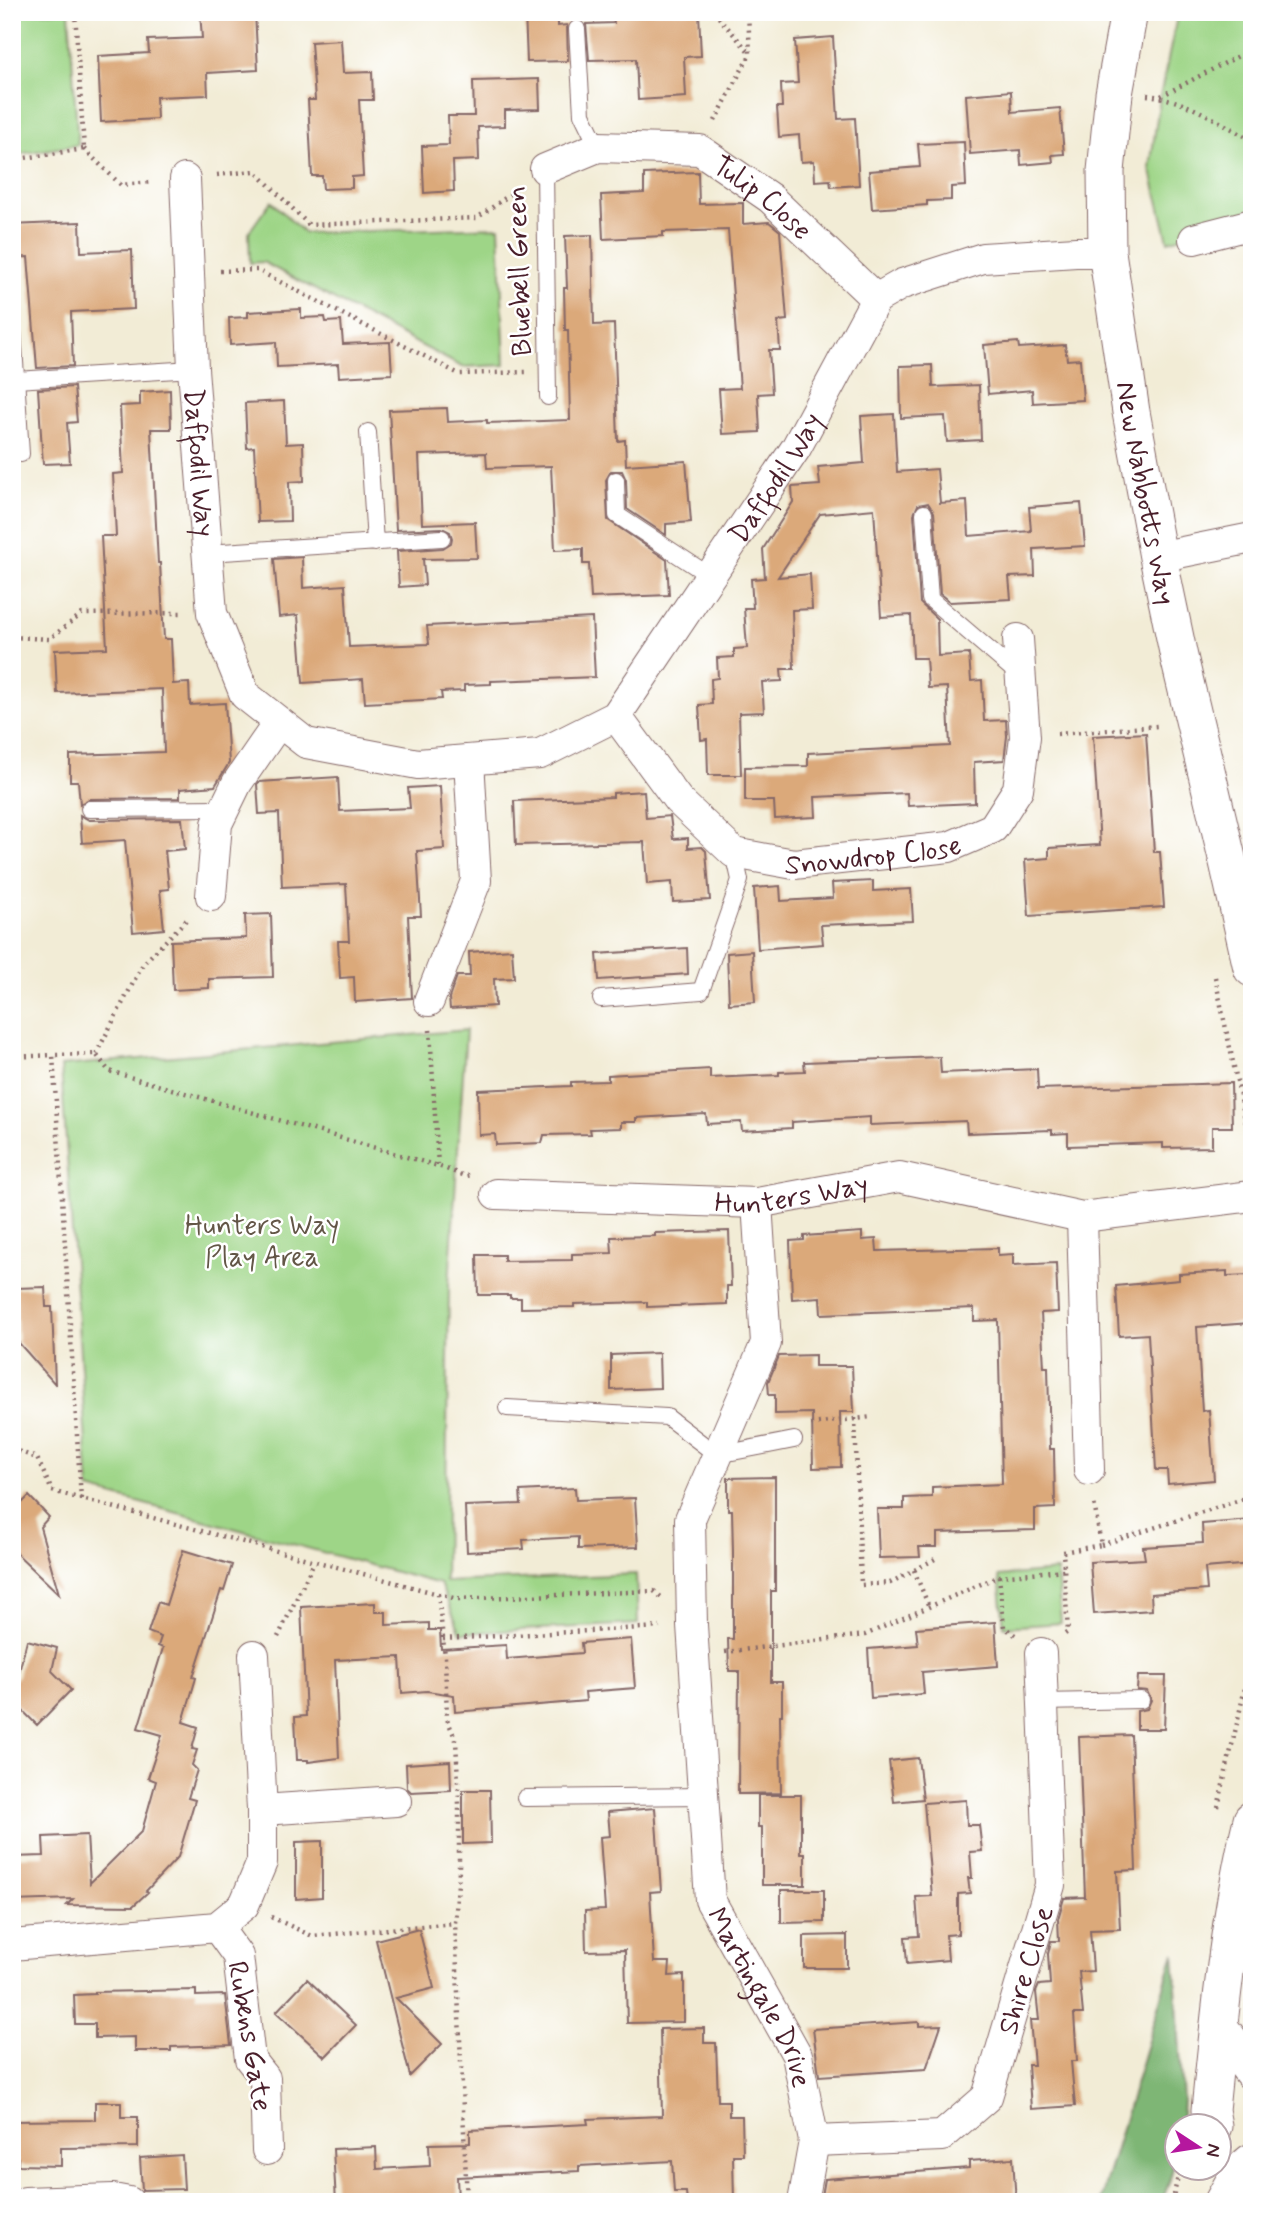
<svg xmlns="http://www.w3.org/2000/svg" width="1264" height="2214" viewBox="0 0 1264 2214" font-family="Mynerve,sans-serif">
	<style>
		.green { fill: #9ed587; stroke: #747a59; stroke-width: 2 }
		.forest { fill: #7eb674; stroke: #646a50; stroke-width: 2 }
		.building { fill: #dba97a }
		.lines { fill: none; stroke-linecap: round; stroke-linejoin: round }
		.service-casing { stroke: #856767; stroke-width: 18 }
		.minor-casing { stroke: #856767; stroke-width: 32 }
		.tertiary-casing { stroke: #856767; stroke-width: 39 }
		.path { stroke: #856767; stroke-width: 4.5; stroke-dasharray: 2 5; stroke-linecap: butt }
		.service { stroke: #fff; stroke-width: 16 }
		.minor { stroke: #fff; stroke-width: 30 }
		.tertiary { stroke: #fff; stroke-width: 37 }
		.labels { text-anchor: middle; stroke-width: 5; stroke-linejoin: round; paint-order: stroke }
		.street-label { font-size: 28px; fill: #4a1f2b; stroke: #fff }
		.park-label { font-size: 28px; fill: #635647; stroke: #fff }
	</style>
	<rect width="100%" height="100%" fill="#fff"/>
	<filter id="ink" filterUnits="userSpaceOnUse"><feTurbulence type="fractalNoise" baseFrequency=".0143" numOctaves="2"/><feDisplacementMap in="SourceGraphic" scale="14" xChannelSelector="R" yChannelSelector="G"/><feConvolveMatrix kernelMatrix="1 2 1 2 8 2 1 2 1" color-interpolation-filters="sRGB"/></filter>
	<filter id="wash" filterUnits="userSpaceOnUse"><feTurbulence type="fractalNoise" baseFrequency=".00686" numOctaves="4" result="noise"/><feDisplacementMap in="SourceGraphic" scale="28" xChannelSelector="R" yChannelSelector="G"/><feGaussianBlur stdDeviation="1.57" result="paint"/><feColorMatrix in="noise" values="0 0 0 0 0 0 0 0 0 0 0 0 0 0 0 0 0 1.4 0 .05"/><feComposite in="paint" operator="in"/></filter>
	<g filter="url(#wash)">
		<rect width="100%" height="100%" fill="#f2ecd6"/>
		<!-- green -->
		<path class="green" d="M12,12H69L78,145L12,155Z
			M1178,12H1252V217L1168,241L1150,167L1160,97Z
			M271,201L304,233L499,227L505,365L462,367L263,262L250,263L249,232Z
			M466,1030L449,1284L445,1582L636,1574L638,1624L461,1633L440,1584L89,1489L61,1066Z
			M1057,1571L1061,1623L1004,1627L999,1576Z"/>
		<!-- forest -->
		<path class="forest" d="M1174,1953L1183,2101L1181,2126H1176C1176,2155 1174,2176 1161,2202H1100Z"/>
		<g id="blocks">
			<!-- building -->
			<path class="building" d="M200,12H255L258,70L207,73L208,95L156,97L157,119L101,122L98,56L149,53L148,40L202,38Z
				M525,12H558V26L567,25L568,61L527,62Z
				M613,12H699L701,56L684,57L686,97L638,100L636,59L589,60L586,24L614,23Z
				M833,37L838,119L855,118L859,185L831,187L830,180L815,181L814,161L801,162L799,135L779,137L777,107H782L781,84L798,83L795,40Z
				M341,40L343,73L372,72L373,100H359L363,176L352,177V188L323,189L322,176H312L308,100H315L311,42Z
				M539,79L540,109L505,110V126L478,127L479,160L453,161L454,191L424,193L422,146L449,145L448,116H474L473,81Z
				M1011,91L1012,112L1060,108L1064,154L1052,155L1053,162L1021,165L1020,150L970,154L966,95Z
				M964,142L966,186L951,187V200L927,201V205L872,209L869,171L920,167L918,144Z
				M698,172L699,204L743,203V224L769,222L780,231L787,320L778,321L780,350H769L772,393L758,394L760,432L722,434L719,389L740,388L728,230L663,232V236L603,239L601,195L644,193V174Z
				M80,222L81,252L132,250L134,309L71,312L73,366L37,368L28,257L12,258V225Z
				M592,235L594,325L614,324L618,441L625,440L626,465L686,461L691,522L666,524V535L627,509L626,480L622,471H611L606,480L608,520L667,560L669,595L591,598L589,564H583V549L555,550L551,466L487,468L486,453L419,455L422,524L475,522L477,558L423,559L425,585L399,587L397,551L443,548L451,543L452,538L450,532L442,528L396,530L389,410L447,408L448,422L487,420V423L570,420L568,330H565L564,288H567L565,236Z
				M301,309V318L325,317L326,322L341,321L343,344L390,342L392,374L339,377L338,364L277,367L276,342L230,345L229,318L248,317V312Z
				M1018,342L1019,348L1065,345L1067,360L1080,359L1083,400L1033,403L1032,390L988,394L984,345Z
				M932,365L933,387L979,385L981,440L947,442L945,416L901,418L900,366Z
				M74,387L77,422L67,423L70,463L43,464L38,389Z
				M170,390L171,429H151L158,563H160L164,639H171L173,684L189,683L190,705L225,703L229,763L215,786L180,789V798L89,799L80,804L78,781H70V755L164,752L162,689L57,693L55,650L107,648L101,536H116L113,474L123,473L120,406L140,405V392Z
				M284,401L286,444L303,443L304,481L289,482L290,521L258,522L254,447L247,448L245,403Z
				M894,414L897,472L937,469L940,503L967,501L969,536L1031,531L1029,507L1081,503L1085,546L1034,549L1035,576L1009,577L1011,599L950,602L940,594L934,512L928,503L918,505L914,514L920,603L937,619L938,656L969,654L971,681L982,680L984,721L1006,720L1007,736L1004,760L974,762L975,803L908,806L907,793L815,797L816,817L775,819L774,801H745V767L808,766V753L950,746L947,687L928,688L926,658H913L911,615L881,617L874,509L820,514L778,577L810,574L812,609L792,610L794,669H781L782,681L762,682L764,712L739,713L741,775H708L707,739L701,740L699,705L712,704L711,679L718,678L717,658L734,657V649L747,648L744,608H753L751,579L765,578L763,549L793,502L792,487L820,485L818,467L864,463L861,416Z
				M302,557L303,588L345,585L349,647L429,644L427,626L592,618L595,677L491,681V684L464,685V691L441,692L442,699L365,703L363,679L303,683L298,615L279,617L274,559Z
				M1146,733L1154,852H1160L1164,907L1029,916L1025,860L1049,858V848L1100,845L1093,736Z
				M338,777L340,811L410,808L408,788L440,786L444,849L417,851L421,916H408L412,998L355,1002L354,977L340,978L338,941H349L346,884L282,887L279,813L259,814L257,784L259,782Z
				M644,791L646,818L670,816L673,839L688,838V848L702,847L706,851L710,900L673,902L672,882L647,884L644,842L516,845L514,801L613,797V793Z
				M80,815L89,820L182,819L185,849L165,851L169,889L160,890L164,929L133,932L125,840L82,843Z
				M873,881V891L911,889L913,921L821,925L823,944L758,949L754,888L780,886L781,901L833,898L832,883Z
				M271,914L273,977L209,979V988L173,990L171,941L246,938L245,915Z
				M687,948L688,974L599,980L597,954Z
				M512,949L514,978L494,979L495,1006L450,1009L449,998L457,976H470L469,952Z
				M752,951L755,1002L729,1004L727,953Z
				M940,1057L941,1073L1037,1069L1038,1089L1231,1083L1232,1127H1212V1147L1163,1148V1143L1068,1146V1133L1052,1134V1130L967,1133L966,1121L870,1125V1117L792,1122V1128L742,1131L741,1122L707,1124L706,1114L636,1118V1122H621V1128L590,1129L591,1134L544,1135L542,1143L496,1145L495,1134L479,1135L478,1090L571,1086V1082L608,1081V1075L710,1069V1078L779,1075V1072L805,1071L804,1062Z
				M729,1231L731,1286H727V1304L647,1307V1302L574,1304V1307L521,1308V1298H510V1295H478L477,1255H504V1261L572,1260V1254L612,1253L611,1237L655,1236V1233Z
				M862,1232V1240L876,1239L877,1251L998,1248V1255L1013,1254V1265L1056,1263L1058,1312L1041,1313L1044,1367H1048L1050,1449H1054L1055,1508L1035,1509V1530L937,1533V1547H919L920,1557L879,1558L877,1509H904V1498L932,1497V1487L1002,1484L998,1320L974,1321V1308L821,1314L820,1297L792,1299L790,1241L804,1240V1236Z
				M1227,1271V1276L1247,1275L1250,1323L1197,1327L1202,1411L1209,1410L1214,1480L1168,1484L1167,1470H1156L1148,1334L1119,1336L1116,1286L1179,1280V1274Z
				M45,1287L46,1307H52L55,1384L18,1342L16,1288Z
				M659,1353L660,1388L611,1390V1355Z
				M815,1355V1366H852L854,1412H840L841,1467L813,1468L812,1413L775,1414V1395H769L768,1382L779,1356Z
				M775,1477V1591H771V1682H782V1715H780L781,1793L738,1794L739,1671H729L728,1639H733V1552L732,1510H728V1478Z
				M575,1488L576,1500L635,1498L638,1547L578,1549V1537L523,1540L524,1549L467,1552L465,1506L521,1504L520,1491Z
				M29,1496L49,1517L40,1527L59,1594L12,1549V1513Z
				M1252,1520V1564L1205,1568L1207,1590L1151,1594L1152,1610L1094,1614L1090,1562L1145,1559L1143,1547L1203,1543L1202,1524Z
				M183,1550L232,1565L224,1591L221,1590L193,1677L196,1678L183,1722L198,1727L192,1749L197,1750L192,1765L197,1770L188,1798L195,1800L178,1857L146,1891L148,1892L133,1906L67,1905L73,1899L12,1901V1857L44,1856L43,1837L87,1835L90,1883L142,1831L156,1781L148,1778L162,1735L138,1728L163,1648L158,1646L161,1637L148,1632L158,1602L166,1605Z
				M375,1603V1612H386V1625L429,1623V1630H440L441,1649L506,1645L507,1659L582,1653L581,1643L631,1639L635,1688L585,1692L586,1701L455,1712L454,1695L427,1691L402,1693L400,1657L335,1660L339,1758L308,1762V1760H297L295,1717L306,1716L301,1607Z
				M995,1622L998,1666L922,1672L924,1694L871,1698L868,1649L918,1645L916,1628Z
				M27,1640L57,1648L52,1671L71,1690L37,1725L12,1700V1682L18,1676Z
				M1138,1676H1166L1164,1729H1137V1711L1147,1709L1151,1700L1147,1691L1137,1690Z
				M1131,1735L1136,1870L1117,1871L1120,1929L1090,1930L1093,1971L1079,1972L1083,2014H1074L1077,2061H1071L1075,2106L1031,2109L1028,2065H1034L1030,2020H1039L1036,1992L1039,1985L1050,1984L1048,1954L1051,1941H1059L1058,1919L1064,1898L1085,1897L1079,1737Z
				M918,1758L923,1799L894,1802L889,1761Z
				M450,1761L451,1790L411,1792L407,1788L406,1764Z
				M463,1790H490L491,1843L463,1844Z
				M758,1795H801V1853H805V1885H762V1827H758Z
				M966,1800L967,1825H979L982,1851L970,1852L972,1878H968L970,1893L958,1894V1934L946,1935L948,1960L907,1964L905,1937L919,1936L916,1897L932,1896L924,1803Z
				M655,1808L661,1891L650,1892L654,1962H670L669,1976L684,1975V2022L627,2023L625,1950L586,1951L585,1911L605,1910L600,1837L610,1836L608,1812Z
				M322,1841V1897L296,1899V1842Z
				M781,1890H824V1922L781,1923Z
				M419,1929L434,1988L396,1998L442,2044L410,2076L376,1940Z
				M847,1935V1968H804V1936Z
				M307,1979L356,2025L325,2057L276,2012Z
				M196,1990V1996L225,1995L231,2045L171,2047V2051H135V2037L95,2038V2024H75L74,1995L95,1994V1992Z
				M919,2022V2026L941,2025L926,2069L819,2076L813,2029Z
				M704,2028V2043H716L718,2101H729V2116H742L743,2155H733L734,2202H687L686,2192H674L672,2161L579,2166V2171L457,2177L458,2202H336L333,2149L376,2147L377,2169L430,2166L429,2144L470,2143V2130L588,2124L587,2119L662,2116L660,2029Z
				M95,2102H121V2117H138V2147L61,2148V2166L18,2165V2158H12V2121L95,2120Z
				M182,2155L184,2189L142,2190L140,2158Z
				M1013,2158L1016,2202H821L825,2179L969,2168V2161Z"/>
		</g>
	</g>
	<g filter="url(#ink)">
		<use href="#blocks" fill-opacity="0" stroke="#856767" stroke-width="2"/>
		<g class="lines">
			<!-- service casing -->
			<g class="service-casing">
				<path id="service" d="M577,29L582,114L598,147
					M545,169L548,397
					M12,315L21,454
					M16,380L193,369
					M368,432L375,543
					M616,480L617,515L710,576
					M924,513L930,599L1020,676
					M207,553L442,538
					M89,809L225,808
					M601,999L701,991L740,880L734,853
					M507,1408L667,1417L717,1455L794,1440
					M1043,1702L1141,1700
					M525,1798L703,1796"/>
			</g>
			<!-- minor casing -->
			<g class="minor-casing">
				<g id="minor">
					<path id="s1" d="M545,169L598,147L700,150L770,198L876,299"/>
					<path id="s2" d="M185,179L193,369L212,613L245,695L306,743L418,764L540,754L616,716L796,448L876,299L902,284L983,258L1076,252H1107"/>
					<path d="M1194,239L1252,224"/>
					<path d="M1158,557L1252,538"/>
					<path id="s3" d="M616,716L678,800L734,853L794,864L949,847L993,828L1018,789L1025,737L1018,639"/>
					<path d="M211,896L217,824L237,783L279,722"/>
					<path d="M429,1001L476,881L469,760"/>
					<path id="s4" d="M496,1194L757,1203L899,1177L1082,1217L1252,1196"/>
					<path id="s5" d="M757,1203L766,1343L690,1519L692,1625L710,1900L797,2055L814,2141L803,2202"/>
					<path d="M1082,1217L1089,1470"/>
					<path d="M262,1810L396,1801"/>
					<path d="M217,1927L238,1956L250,2059L265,2078L267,2150"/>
					<path d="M12,1945L217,1927L244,1905L262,1862V1810L254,1655"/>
					<path id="s6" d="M814,2141L942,2136L987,2097L1050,1885L1041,1653"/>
					<path d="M25,2202L113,2199L129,2202"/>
				</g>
			</g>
			<!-- tertiary casing -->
			<g class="tertiary-casing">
				<g id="tertiary">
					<path id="s7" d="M1129,12L1114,94L1106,171L1107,252L1131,412L1158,557L1179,657L1228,862L1252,968"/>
					<path d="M1219,2027L1252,2071"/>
					<path d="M1213,2126L1210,2110C1220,2012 1229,1915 1252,1820"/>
					<path d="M1223,2202L1239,2173L1252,2162"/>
				</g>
			</g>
			<!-- path -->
			<path class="path" d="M75,12L84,149
				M714,12L750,53
				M1147,95C1185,99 1219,122 1252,140
				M1161,96L1252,49
				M715,121L750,54L748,12
				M84,149L121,185L153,182
				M12,160L84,149
				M217,175L255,171L309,225L477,218L522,186
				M220,271L257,270L459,374L526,372
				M12,637L49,639L82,614L181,613
				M1057,734L1158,726
				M1215,977L1252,1152
				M430,1030L438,1166
				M96,1054L143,964L189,917
				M12,1057L53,1055
				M855,1418L861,1585L890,1583L937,1558
				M811,1424L872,1417
				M12,1449L37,1458L52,1491L457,1599L654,1591L661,1597
				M81,1499L53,1055L96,1054L109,1071L438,1166L465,1176L472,1175
				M1101,1545L1252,1496
				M914,1570L929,1607
				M999,1576L1004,1627L1015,1635
				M438,1594L445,1656L447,1719L456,1740L459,1804V1870L455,1923L467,2202
				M1065,1634L1068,1632L1063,1552L1101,1545L1094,1502
				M278,1637L314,1562
				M443,1639L660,1627
				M725,1652L865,1635L999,1576L1064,1570
				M1218,1807L1252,1657
				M271,1917L312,1936L455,1923
				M1172,2202L1180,2168"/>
			<!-- service -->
			<use href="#service" class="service"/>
			<!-- minor -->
			<use href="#minor" class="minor"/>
			<!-- tertiary -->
			<use href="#tertiary" class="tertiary"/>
		</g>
	</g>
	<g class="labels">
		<!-- street labels -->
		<g class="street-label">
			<text dy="10" stroke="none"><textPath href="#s1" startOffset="238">Tulip Close</textPath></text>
			<text transform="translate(518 271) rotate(-92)" y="10">Bluebell Green</text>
			<text dy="10" stroke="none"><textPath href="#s2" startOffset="284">Daffodil Way</textPath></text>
			<text dy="10" stroke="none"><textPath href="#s2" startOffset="1209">Daffodil Way</textPath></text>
			<text dy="10" stroke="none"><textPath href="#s7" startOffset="486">New Nabbotts Way</textPath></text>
			<text dy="10" stroke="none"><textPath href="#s3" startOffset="322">Snowdrop Close</textPath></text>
			<text dy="10" stroke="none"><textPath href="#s4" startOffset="296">Hunters Way</textPath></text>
			<text dy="10" stroke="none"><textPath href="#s6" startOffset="320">Shire Close</textPath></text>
			<text dy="10" stroke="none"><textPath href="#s5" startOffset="824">Martingale Drive</textPath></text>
			<text transform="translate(251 2036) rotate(80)" y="10">Rubens Gate</text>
		</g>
		<!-- park labels -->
		<g class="park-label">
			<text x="262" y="1234">Hunters Way<tspan x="262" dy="32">Play Area</tspan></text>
		</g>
	</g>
	<!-- margin -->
	<rect width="1264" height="2214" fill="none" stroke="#fff" stroke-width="42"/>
	<!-- north arrow -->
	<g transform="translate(1198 2147) rotate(102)"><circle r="33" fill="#ffffff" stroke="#b7a5aa" stroke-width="2"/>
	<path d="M0-5L12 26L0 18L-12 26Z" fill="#b5179e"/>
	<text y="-10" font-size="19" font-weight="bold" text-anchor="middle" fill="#4a1f2b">N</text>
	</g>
</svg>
